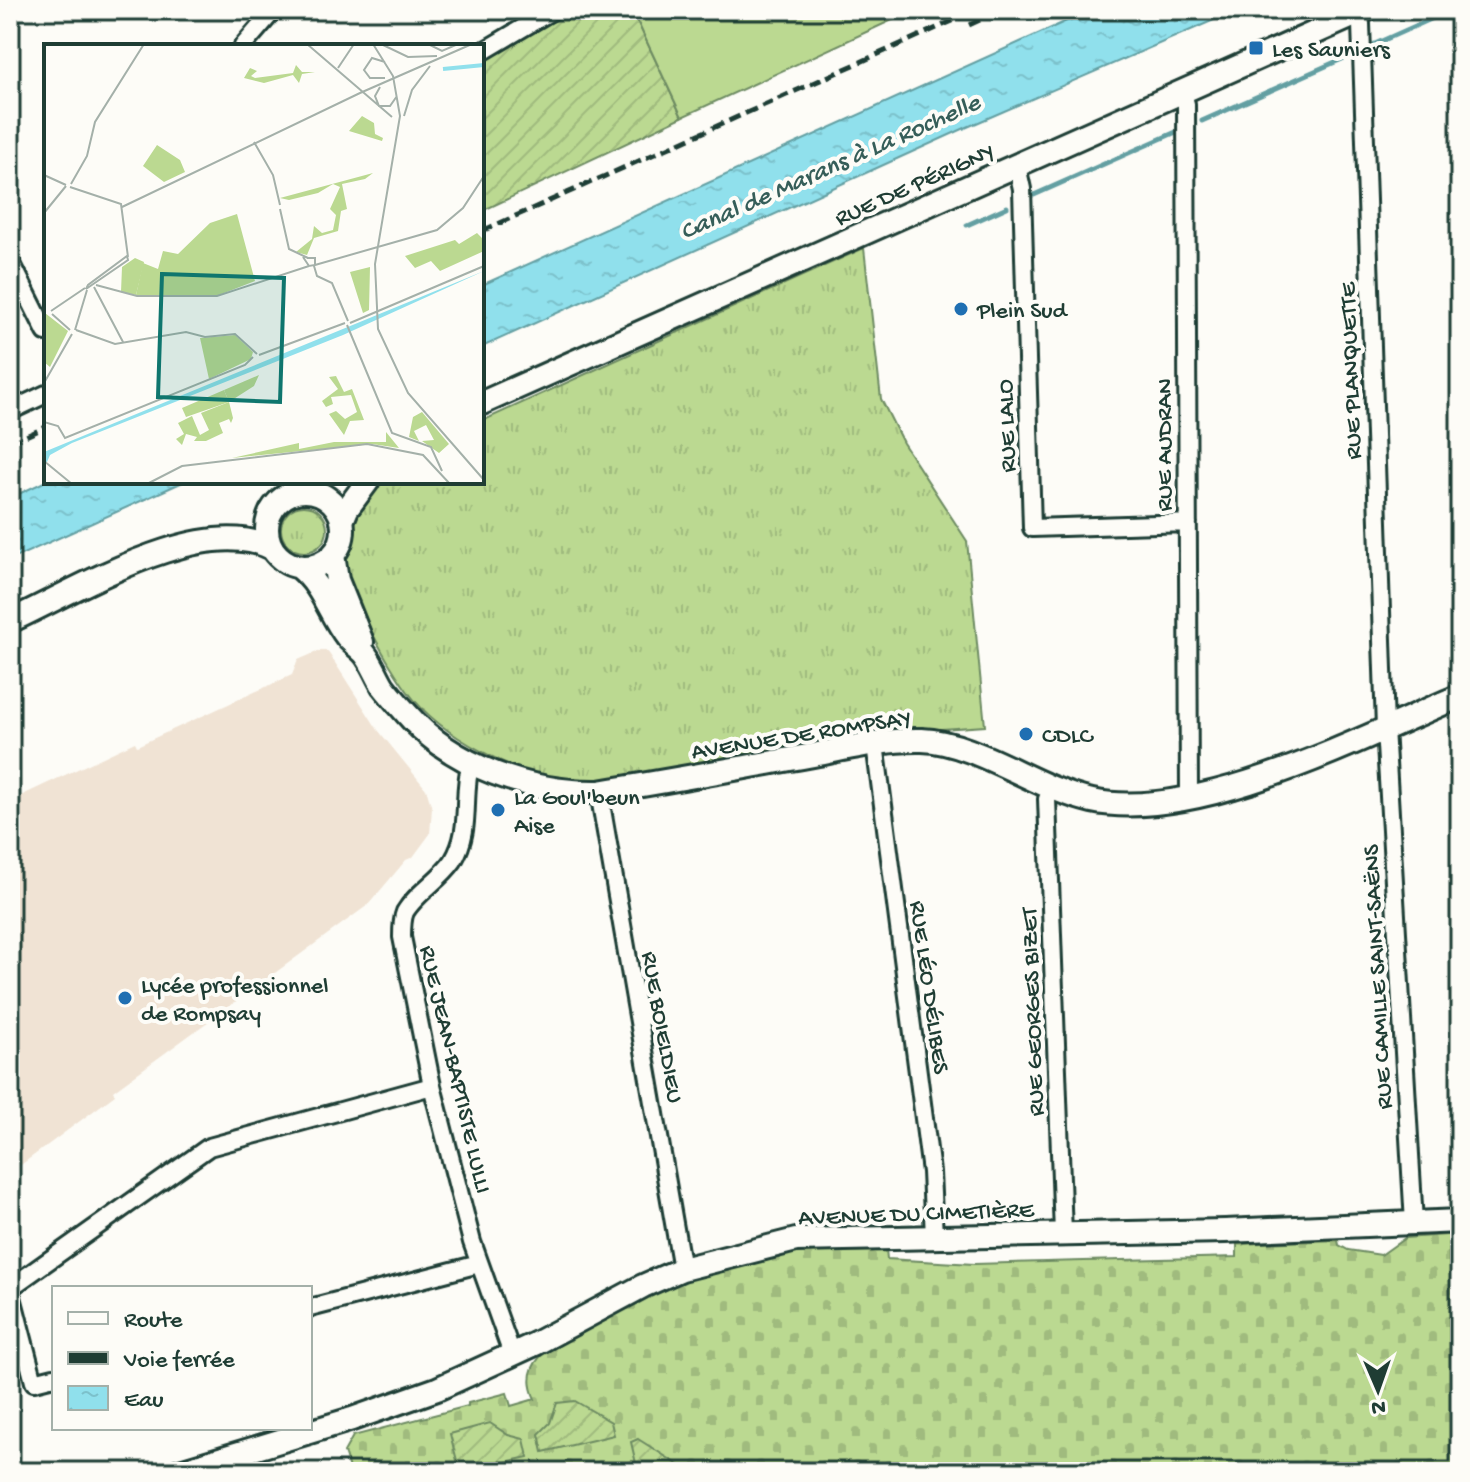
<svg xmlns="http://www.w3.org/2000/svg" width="1470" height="1482" viewBox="0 0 1470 1482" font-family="'Gochi Hand',sans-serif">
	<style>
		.built { fill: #f0e3d4 }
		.grass { fill: url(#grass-tufts); stroke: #6d8b62; stroke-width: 2 }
		.cemetery { fill: url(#cemetery-stones); stroke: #6d8b62; stroke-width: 2 }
		.garden { fill: url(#garden-furrows); stroke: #6d8b62; stroke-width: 2 }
		.pitch { fill: #bbd991; stroke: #6d8b62; stroke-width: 2 }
		.water { fill: url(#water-ripples); stroke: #639fa2; stroke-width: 2 }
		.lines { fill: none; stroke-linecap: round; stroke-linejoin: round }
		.stream { stroke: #639fa2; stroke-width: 5 }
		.street-casing { stroke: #1f3d34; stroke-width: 22 }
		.secondary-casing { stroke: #1f3d34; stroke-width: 28 }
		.street { stroke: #fdfcf7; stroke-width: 16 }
		.secondary { stroke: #fdfcf7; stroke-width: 22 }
		.rail { stroke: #1f3d34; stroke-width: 5; stroke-dasharray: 12 6; stroke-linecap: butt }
		.poi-dot { fill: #1f6fb2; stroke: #fdfcf7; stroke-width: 3 }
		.labels { text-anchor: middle; stroke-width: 8; stroke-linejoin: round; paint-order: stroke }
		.poi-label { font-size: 24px; fill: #1f3d34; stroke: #fdfcf7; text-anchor: start }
		.street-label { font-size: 24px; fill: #1f3d34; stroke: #fdfcf7 }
		.water-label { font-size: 26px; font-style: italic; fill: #365e59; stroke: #fdfcf7 }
		.inset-river { fill: none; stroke: #90e0ec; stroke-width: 4 }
		.inset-road { fill: none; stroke: #a4b0a9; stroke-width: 2 }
		.view { fill: #0f766e; fill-opacity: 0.15; stroke: #0f766e; stroke-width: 4 }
		.inset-edge { fill: none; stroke: #1f3d34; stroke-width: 4 }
	</style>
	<defs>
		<pattern id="grass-tufts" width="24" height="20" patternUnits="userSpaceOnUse" patternTransform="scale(2)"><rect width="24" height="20" fill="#bbd991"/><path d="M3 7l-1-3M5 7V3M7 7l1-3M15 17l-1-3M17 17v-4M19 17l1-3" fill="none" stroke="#a0bb7e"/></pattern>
		<pattern id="cemetery-stones" width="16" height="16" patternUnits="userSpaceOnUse" patternTransform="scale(2)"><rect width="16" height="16" fill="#bbd991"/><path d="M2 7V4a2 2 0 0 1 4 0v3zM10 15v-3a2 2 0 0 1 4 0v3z" fill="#a0bb7e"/></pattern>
		<pattern id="garden-furrows" width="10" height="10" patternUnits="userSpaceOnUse" patternTransform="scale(2)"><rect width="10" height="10" fill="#bbd991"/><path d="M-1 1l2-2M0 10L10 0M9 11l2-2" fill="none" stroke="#a0bb7e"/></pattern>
		<pattern id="water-ripples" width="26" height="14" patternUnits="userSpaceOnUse" patternTransform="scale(2)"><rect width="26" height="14" fill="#90e0ec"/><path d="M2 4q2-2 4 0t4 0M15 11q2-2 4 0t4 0" fill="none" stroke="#7cc1cb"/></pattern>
	</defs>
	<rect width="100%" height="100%" fill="#fdfcf7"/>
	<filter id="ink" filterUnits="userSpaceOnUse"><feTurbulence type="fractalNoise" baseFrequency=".0125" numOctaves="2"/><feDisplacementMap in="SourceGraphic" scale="16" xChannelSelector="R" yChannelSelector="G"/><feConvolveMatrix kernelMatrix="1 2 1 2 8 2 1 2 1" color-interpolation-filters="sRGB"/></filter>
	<g filter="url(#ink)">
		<!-- built -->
		<path class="built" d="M319,651H327L330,655L378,730L426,789L432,808L430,834L413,857L406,860L368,905L113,1091L115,1095L10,1173L12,800L135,742L137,746L292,675L298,660Z"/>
		<!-- grass -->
		<path class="grass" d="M864,248L881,399L903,443L967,541L985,726L868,734L614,779C601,779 585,783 572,781C518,777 440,736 408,692C383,658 365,618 345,581L342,570L352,540L351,516L373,482H482V421Z
			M281 529a23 23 0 1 1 46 0a23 23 0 1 1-46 0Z"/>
		<!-- cemetery -->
		<path class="cemetery" d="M1460,1234V1472H350L344,1452L353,1436L468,1406V1403L507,1393L511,1406L535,1399C524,1375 533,1360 553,1346C621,1308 698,1268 775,1255C812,1249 849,1249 886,1249L887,1259L974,1264L1237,1257V1244L1338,1240L1339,1245L1348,1250L1381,1255L1405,1238Z"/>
		<!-- garden -->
		<path class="garden" d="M567,10H632L682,117L482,211V61Z
			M575,1401L611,1422L614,1435L543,1452L539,1434L550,1423L557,1403Z
			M490,1423L508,1435L524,1439L528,1457L460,1472L450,1434Z
			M638,1439L690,1472H638L631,1442Z"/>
		<!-- pitch -->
		<path class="pitch" d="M632,10H914L682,117Z"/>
		<!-- water -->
		<path class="water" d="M1091,10H1237L965,128L482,347V285Z
			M46,481V482H183L10,560V498Z"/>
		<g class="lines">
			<!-- stream -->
			<path class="stream" d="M1375,44L1451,10
				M1202,121L1351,55
				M1034,195L1176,132
				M967,225L1007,207"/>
			<!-- street casing -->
			<g class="street-casing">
				<path id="street" d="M1358,13L1361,24L1385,728L1414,1223
					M243,46L274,10
					M482,52L553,10
					M1183,93L1186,104L1189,796
					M1017,166L1022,189L1032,528L1188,523
					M10,260L46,332
					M10,411L46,394
					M875,744L931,1172L934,1237
					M471,762C461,795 473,828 453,861C440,880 416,893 405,912C402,919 402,930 402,937L432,1086L472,1242L512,1354
					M1052,789L1047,799L1063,1234
					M599,792L682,1269
					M10,1288L209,1147L432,1086
					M10,1289L34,1382L54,1377
					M310,1308L479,1264"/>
			</g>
			<!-- secondary casing -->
			<g class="secondary-casing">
				<path id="secondary" d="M482,403L1366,10
					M267 529a38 38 0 1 1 76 0a38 38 0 1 1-76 0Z
					M342,521L347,509L367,482
					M333,555L337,580L362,642
					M299,567C323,586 329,614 347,637C352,643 360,648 365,654C372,663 377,676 383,686C390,695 399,705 407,714C453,767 531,793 599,792C669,781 738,768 808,756C845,749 884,739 922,740C977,742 1036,789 1092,801C1197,823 1363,737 1460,696
					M10,621C76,591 201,513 271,548
					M177,1472L352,1419L437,1389L535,1344L643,1286L682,1269L796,1240L1225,1231L1460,1221"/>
			</g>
			<!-- street -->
			<use href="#street" class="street"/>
			<!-- secondary -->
			<use href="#secondary" class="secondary"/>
			<!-- rail -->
			<path class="rail" d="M969,25L1001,10
				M482,231L977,10
				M10,443L46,427"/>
		</g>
	</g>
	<!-- markers -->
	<g class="poi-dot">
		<rect x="1248" y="40" width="16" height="16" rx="4"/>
		<circle cx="961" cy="309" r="8"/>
		<circle cx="1026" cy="734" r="8"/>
		<circle cx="498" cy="810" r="8"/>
		<circle cx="125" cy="998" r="8"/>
	</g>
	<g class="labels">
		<!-- poi labels -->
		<g class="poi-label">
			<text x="1272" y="56">Les Sauniers</text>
			<text x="977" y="317">Plein Sud</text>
			<text x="1042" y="742">CDLC</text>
			<text x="514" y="804">La Goul'beun<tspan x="514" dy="28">Aise</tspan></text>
			<text x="141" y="992">Lycée professionnel<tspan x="141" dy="28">de Rompsay</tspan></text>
		</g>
		<!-- street labels -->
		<g class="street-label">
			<text transform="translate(914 183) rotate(-24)" y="8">RUE DE PÉRIGNY</text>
			<text transform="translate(1349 371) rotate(-92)" y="8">RUE PLANQUETTE</text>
			<text transform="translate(1005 426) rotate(-92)" y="8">RUE LALO</text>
			<text transform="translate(1163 445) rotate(-90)" y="8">RUE AUDRAN</text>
			<text transform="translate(801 733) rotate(-9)" y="8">AVENUE DE ROMPSAY</text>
			<text transform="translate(1376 977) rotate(-93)" y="8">RUE CAMILLE SAINT-SAËNS</text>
			<text transform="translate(931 987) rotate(82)" y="8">RUE LÉO DÉLIBES</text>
			<text transform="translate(1031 1012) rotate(-92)" y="8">RUE GEORGES BIZET</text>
			<text transform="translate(664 1027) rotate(80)" y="8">RUE BOIELDIEU</text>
			<text transform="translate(457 1069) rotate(77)" y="8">RUE JEAN-BAPTISTE LULLI</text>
			<text transform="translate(916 1212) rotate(-2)" y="8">AVENUE DU CIMETIÈRE</text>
		</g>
		<!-- water labels -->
		<g class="water-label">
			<text transform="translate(829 165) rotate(-24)" y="9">Canal de Marans à La Rochelle</text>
		</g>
	</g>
	<!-- overview -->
	<g transform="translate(44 44)">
		<rect width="440" height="440" fill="#fdfcf7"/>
		<path d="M252,21L258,28H271L258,30L255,39L249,31L220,39L200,34L206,24L213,27L207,32L211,34L249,29ZM318,72L330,79L331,90L339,94L338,97L305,87ZM191,291L209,308L207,315L165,335L156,294ZM378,368L405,400L395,409L378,397L390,396L382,381L370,387L375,397L365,393L369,373ZM342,388L355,404L328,400L188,414L255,399V405L290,398H342Z" fill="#bbd991"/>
		<path d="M329,129L321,135L298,140L303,165L297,167L294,187L270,194L263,211L252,208L268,195L270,182L278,189L289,186L292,171L286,165L296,143L289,140L274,149L245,156L236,154ZM433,189L440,196V207L396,227L387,217L371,224L361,212L411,196L415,200ZM185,358L189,374L187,379L185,375L175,379L179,389L162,397H150L153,393L142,390L138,401L132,395L140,390L134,379L148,372L156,391L165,386L157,369Z" fill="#bbd991"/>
		<path d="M193,170L211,237L175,251H92L99,219L114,225L119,207L134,210L166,179Z" fill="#bbd991"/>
		<path d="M1,269L24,287L6,323L0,318ZM292,332L300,348L308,345L320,376L306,377L300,391L285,370L292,367L301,375L313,368L307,351L287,353L289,360L282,363L278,357L294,345L285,333Z" fill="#bbd991"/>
		<path d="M113,101L136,116L141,128L120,138L99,122ZM91,214L100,218L92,251L77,248L78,223ZM326,223L325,266L319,269L306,228ZM215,331L210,342L185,358L180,346Z" fill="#bbd991"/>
		<path d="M180,346L185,358L142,373L138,364Z" fill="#bbd991"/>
		<path d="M440,227L299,291L28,399L6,411L0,425V408Z" fill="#90e0ec"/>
		<path class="inset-river" d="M399,25L440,21"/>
		<path class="inset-road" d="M263,0L348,73M329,0L349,32L356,72L331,220L334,285L364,349L440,436M337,0L364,13L393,12M384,0L398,7L414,0M341,18L328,14L320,26L326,34H341M294,24L310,0M336,43L331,52L335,62H346L353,52M316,49L428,0M360,72L368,46L386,22M210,98L229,131L236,161M0,131L22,141M27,140L43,112L51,78L100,0M26,143L77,160L84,213M78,163L316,49M236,165L245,205L264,214M0,169L22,142M83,212L84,216L42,245L44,241ZM259,213L265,222L271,221V214H263M271,221L393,186L419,164L440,132M270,222L273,232L288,239L304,277M52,241L93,252H173L265,222M50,243L79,298M7,267L41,244M8,270L26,286M306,279L440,222M303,281L348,389L387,403L398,427M31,286L43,246M32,286L71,300L142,288L161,293L191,290L213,310M215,311L301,279M0,339L28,290M0,378L14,382L21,394L201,321L209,313M0,417L28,440M103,440L138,422L323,400L379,411L406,440"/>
		<path class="view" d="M118,230L240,234L236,358L114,353Z"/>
		<rect width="440" height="440" class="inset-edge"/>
	</g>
	<!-- margin -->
	<rect width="1470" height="1482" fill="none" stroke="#fdfcf7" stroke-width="40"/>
	<rect x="20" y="20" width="1430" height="1442" fill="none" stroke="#1f3d34" stroke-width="3" filter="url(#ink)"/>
	<!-- legend -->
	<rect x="52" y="1286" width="260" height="144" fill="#fdfcf7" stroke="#a4b0a9" stroke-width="2"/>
	<rect x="68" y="1312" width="40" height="12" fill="#fdfcf7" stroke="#a4b0a9" stroke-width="2"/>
	<text x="124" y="1326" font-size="24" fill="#1f3d34">Route</text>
	<rect x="68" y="1352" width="40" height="12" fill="#1f3d34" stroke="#a4b0a9" stroke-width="2"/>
	<text x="124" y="1366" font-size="24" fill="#1f3d34">Voie ferrée</text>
	<rect x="68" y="1386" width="40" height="24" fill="url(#water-ripples)" stroke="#a4b0a9" stroke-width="2"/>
	<text x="124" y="1406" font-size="24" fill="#1f3d34">Eau</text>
	<!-- north arrow -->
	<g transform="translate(1378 1390) rotate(178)" stroke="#fdfcf7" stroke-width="6" paint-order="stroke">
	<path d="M0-6L14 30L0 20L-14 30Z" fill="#1f3d34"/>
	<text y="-12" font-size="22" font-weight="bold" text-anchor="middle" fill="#1f3d34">N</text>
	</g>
</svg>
